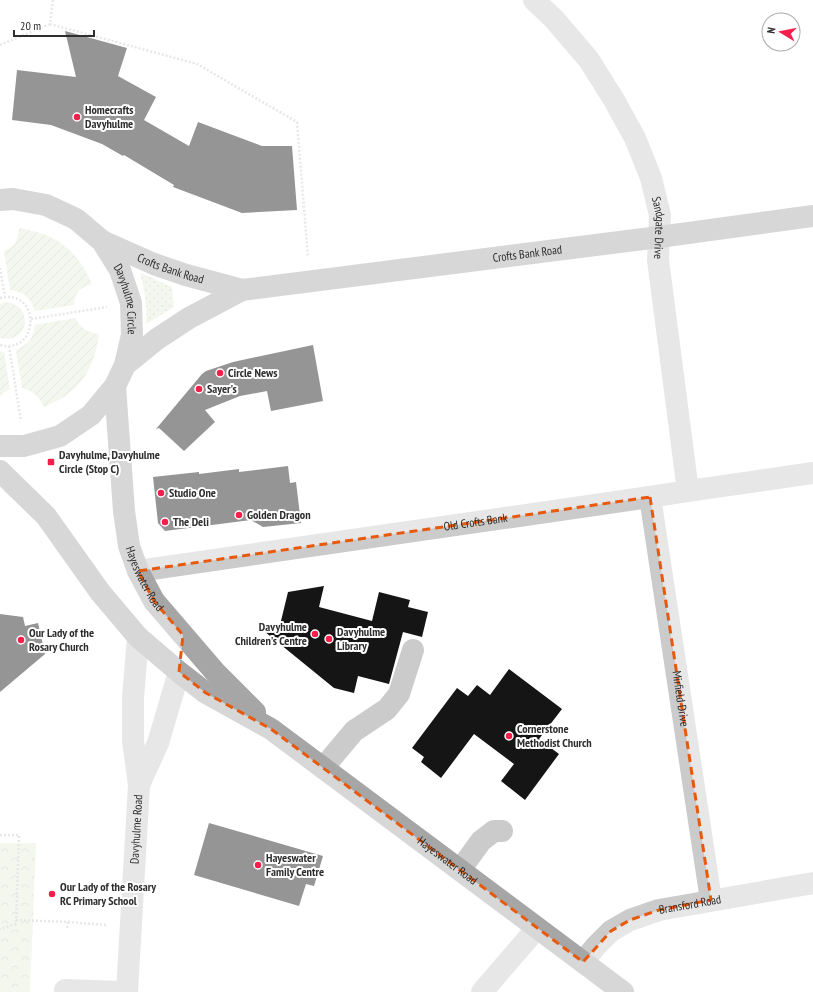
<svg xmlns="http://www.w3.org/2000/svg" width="813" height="992" viewBox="0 0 813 992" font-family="'PT Sans Narrow',sans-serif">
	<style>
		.grass { fill: url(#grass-dots) }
		.park { fill: url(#park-crowns) }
		.garden { fill: url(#garden-furrows) }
		.building { fill: #151515 }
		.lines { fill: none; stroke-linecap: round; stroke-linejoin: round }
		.path { stroke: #cbcbcb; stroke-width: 2.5; stroke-dasharray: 2 2; stroke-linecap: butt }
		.minor { stroke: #cbcbcb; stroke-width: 22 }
		.major { stroke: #a6a6a6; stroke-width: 22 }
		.marked { fill: none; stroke: #e8590c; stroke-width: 3; stroke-dasharray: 8 5; stroke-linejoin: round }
		.poi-dot { fill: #f61f4b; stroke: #fff; stroke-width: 1.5 }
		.labels { text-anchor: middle; stroke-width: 4; stroke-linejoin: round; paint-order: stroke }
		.poi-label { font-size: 12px; font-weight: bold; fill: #2e2e2e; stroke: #fff; text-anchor: start }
		.street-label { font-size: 12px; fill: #2e2e2e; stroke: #fff }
	</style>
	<defs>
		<pattern id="grass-dots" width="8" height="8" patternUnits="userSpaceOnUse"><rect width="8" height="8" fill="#e7edda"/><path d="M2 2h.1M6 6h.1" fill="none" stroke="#c6ccbb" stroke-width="1.8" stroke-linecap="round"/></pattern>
		<pattern id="park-crowns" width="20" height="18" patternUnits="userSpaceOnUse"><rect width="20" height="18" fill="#e7edda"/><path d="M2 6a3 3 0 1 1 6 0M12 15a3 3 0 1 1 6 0" fill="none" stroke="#c6ccbb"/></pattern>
		<pattern id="garden-furrows" width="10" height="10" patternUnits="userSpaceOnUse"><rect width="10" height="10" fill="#e7edda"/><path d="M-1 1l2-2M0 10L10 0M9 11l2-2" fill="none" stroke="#c6ccbb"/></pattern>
	</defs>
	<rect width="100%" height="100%" fill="#fff"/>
	<!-- grass -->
	<path class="grass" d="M140,273H141L172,287L174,307L148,323L146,322C148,306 144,289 140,273Z"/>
	<!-- park -->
	<path class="park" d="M0,843H36L30,992H0Z"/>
	<!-- garden -->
	<path class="garden" d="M19,228C56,234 77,249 92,284C79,288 75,292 74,305L35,311C30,297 24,292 10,290L4,251C15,246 18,241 19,228Z
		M5,302C36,305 28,345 0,338V304Z
		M75,318C82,329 86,332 99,334C94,371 79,393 44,407C39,396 33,391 22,388L16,350C29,344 33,339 35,325Z
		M0,351L4,352L10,389L3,393L0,397Z"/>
	<!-- building -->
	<path class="building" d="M65,31L127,48L118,76L156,97L144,120L189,146L198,122L262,146H292L297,210L242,213L173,187L174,185L124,155L123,156L102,144L51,125L12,120L17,70L76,77Z
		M313,345L323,401L271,411L267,391L240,396L205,410L215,422L184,451L159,428L156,429L202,374L206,371L233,362Z
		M288,466L290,483L296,482L301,523L263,527L251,520L165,531L158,523L153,477L199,472V474L239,469V472Z
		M324,586L319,607L372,621L379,592L410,600L408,607L428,612L422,637L403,632L389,684L358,676L354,693L334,688L259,627L280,625L288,592Z
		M0,614L23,617L25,626L38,623L45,654L0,692Z
		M509,669L562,709L539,739L559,754L525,800L501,781L514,764L474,734L441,778L421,762L424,757L412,748L457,688L468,696L477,685L490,695Z
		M209,823L323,856L314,886L306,884L299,906L194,875Z"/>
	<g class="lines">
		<!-- path -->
		<path class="path" d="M53,0L50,24L197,64L297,122L308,257
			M0,45L50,24
			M0,268L5,297
			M0,298C41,288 40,355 0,345
			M31,319L107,307
			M9,346L21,421
			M0,835H19L16,924L0,929
			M16,920L68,922L67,930
			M68,922L107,925"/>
		<!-- minor -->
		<g class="minor">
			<path id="s1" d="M534,0L554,19L589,60L614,100L635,138L651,178L660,215L658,260L688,491"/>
			<path id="s2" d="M650,497L711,900"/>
			<path id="s3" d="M138,571L650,497L688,491L813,473"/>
			<path d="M323,768L354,731L387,709L399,694L413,650"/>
			<path d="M139,785L158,743L179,672"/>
			<path d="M460,870L481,841L494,831H502"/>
			<path id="s4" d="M583,962L596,946L611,931L630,920L659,910L813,883"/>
			<path d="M65,990L122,992"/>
			<path id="s5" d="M127,992L139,785L133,741V698L138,637"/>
			<path d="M482,992L537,928"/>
		</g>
		<!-- major -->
		<g class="major">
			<path id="s6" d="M0,200L13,199L46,205L76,219L102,241L120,270L131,303L132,335L125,365L115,386L91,415L60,436L24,446H0"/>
			<path id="s7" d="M102,241L154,264L186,275L242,290"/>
			<path id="s8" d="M125,365L157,339L189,318L242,290L659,237L813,216"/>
			<path id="s9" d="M115,386L124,511L129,546L138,571L154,601L215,672L255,712"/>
			<path id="s10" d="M0,471L46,516L100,592L138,637L179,672L206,693L271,729L623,992"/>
		</g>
	</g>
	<!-- marked area -->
	<path d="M0 0H813V992H0ZM650,497L711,900L659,910L630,920L611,931L583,962L271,729L206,693L179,672L183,635L154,601L138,571Z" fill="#fff" fill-opacity=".55" fill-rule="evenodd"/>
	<path class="marked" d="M650,497L711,900L659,910L630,920L611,931L583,962L271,729L206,693L179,672L183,635L154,601L138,571Z"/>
	<!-- markers -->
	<g class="poi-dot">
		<circle cx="77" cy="117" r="4"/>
		<circle cx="220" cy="373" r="4"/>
		<circle cx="199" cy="389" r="4"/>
		<rect x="47" y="458" width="8" height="8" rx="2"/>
		<circle cx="161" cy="493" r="4"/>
		<circle cx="239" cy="515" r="4"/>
		<circle cx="165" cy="522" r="4"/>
		<circle cx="315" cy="634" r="4"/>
		<circle cx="329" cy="639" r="4"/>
		<circle cx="21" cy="640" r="4"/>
		<circle cx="509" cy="736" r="4"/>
		<circle cx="258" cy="865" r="4"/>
		<circle cx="52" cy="894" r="4"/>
	</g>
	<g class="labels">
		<!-- poi labels -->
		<g class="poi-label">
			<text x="85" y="114">Homecrafts<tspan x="85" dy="14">Davyhulme</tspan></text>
			<text x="228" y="377">Circle News</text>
			<text x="207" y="393">Sayer's</text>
			<text x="59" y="459">Davyhulme, Davyhulme<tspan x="59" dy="14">Circle (Stop C)</tspan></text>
			<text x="169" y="497">Studio One</text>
			<text x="247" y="519">Golden Dragon</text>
			<text x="173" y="526">The Deli</text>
			<text x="307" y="631" text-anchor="end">Davyhulme<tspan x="307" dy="14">Children's Centre</tspan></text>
			<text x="337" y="636">Davyhulme<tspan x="337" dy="14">Library</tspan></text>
			<text x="29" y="637">Our Lady of the<tspan x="29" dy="14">Rosary Church</tspan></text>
			<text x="517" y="733">Cornerstone<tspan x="517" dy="14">Methodist Church</tspan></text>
			<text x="266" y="862">Hayeswater<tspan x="266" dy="14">Family Centre</tspan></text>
			<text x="60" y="891">Our Lady of the Rosary<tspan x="60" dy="14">RC Primary School</tspan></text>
		</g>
		<!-- street labels -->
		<g class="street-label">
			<text dy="4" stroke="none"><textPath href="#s1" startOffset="266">Sandgate Drive</textPath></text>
			<text dy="4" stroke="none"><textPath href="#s8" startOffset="427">Crofts Bank Road</textPath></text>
			<text dy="4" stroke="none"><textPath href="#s7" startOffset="74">Crofts Bank Road</textPath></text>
			<text dy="4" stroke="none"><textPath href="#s6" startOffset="178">Davyhulme Circle</textPath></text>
			<text dy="4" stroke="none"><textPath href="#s3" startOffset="341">Old Crofts Bank</textPath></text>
			<text dy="4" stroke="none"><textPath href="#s9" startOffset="197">Hayeswater Road</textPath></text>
			<text dy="4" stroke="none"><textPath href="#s2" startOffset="204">Mirfield Drive</textPath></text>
			<text dy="4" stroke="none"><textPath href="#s5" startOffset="163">Davyhulme Road</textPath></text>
			<text dy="4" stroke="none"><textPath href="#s10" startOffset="599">Hayeswater Road</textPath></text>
			<text dy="4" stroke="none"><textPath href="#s4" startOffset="126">Bransford Road</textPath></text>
		</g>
	</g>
	<!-- north arrow -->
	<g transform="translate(781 32) rotate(280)"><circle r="19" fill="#ffffff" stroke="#ababab"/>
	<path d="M0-3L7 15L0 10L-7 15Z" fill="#f61f4b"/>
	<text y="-6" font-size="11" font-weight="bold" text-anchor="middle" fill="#2e2e2e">N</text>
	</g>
	<!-- scale -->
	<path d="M14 30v6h80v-6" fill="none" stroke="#2e2e2e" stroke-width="2"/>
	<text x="20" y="30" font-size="12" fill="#2e2e2e" stroke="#ffffff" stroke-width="3" paint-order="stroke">20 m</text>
</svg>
